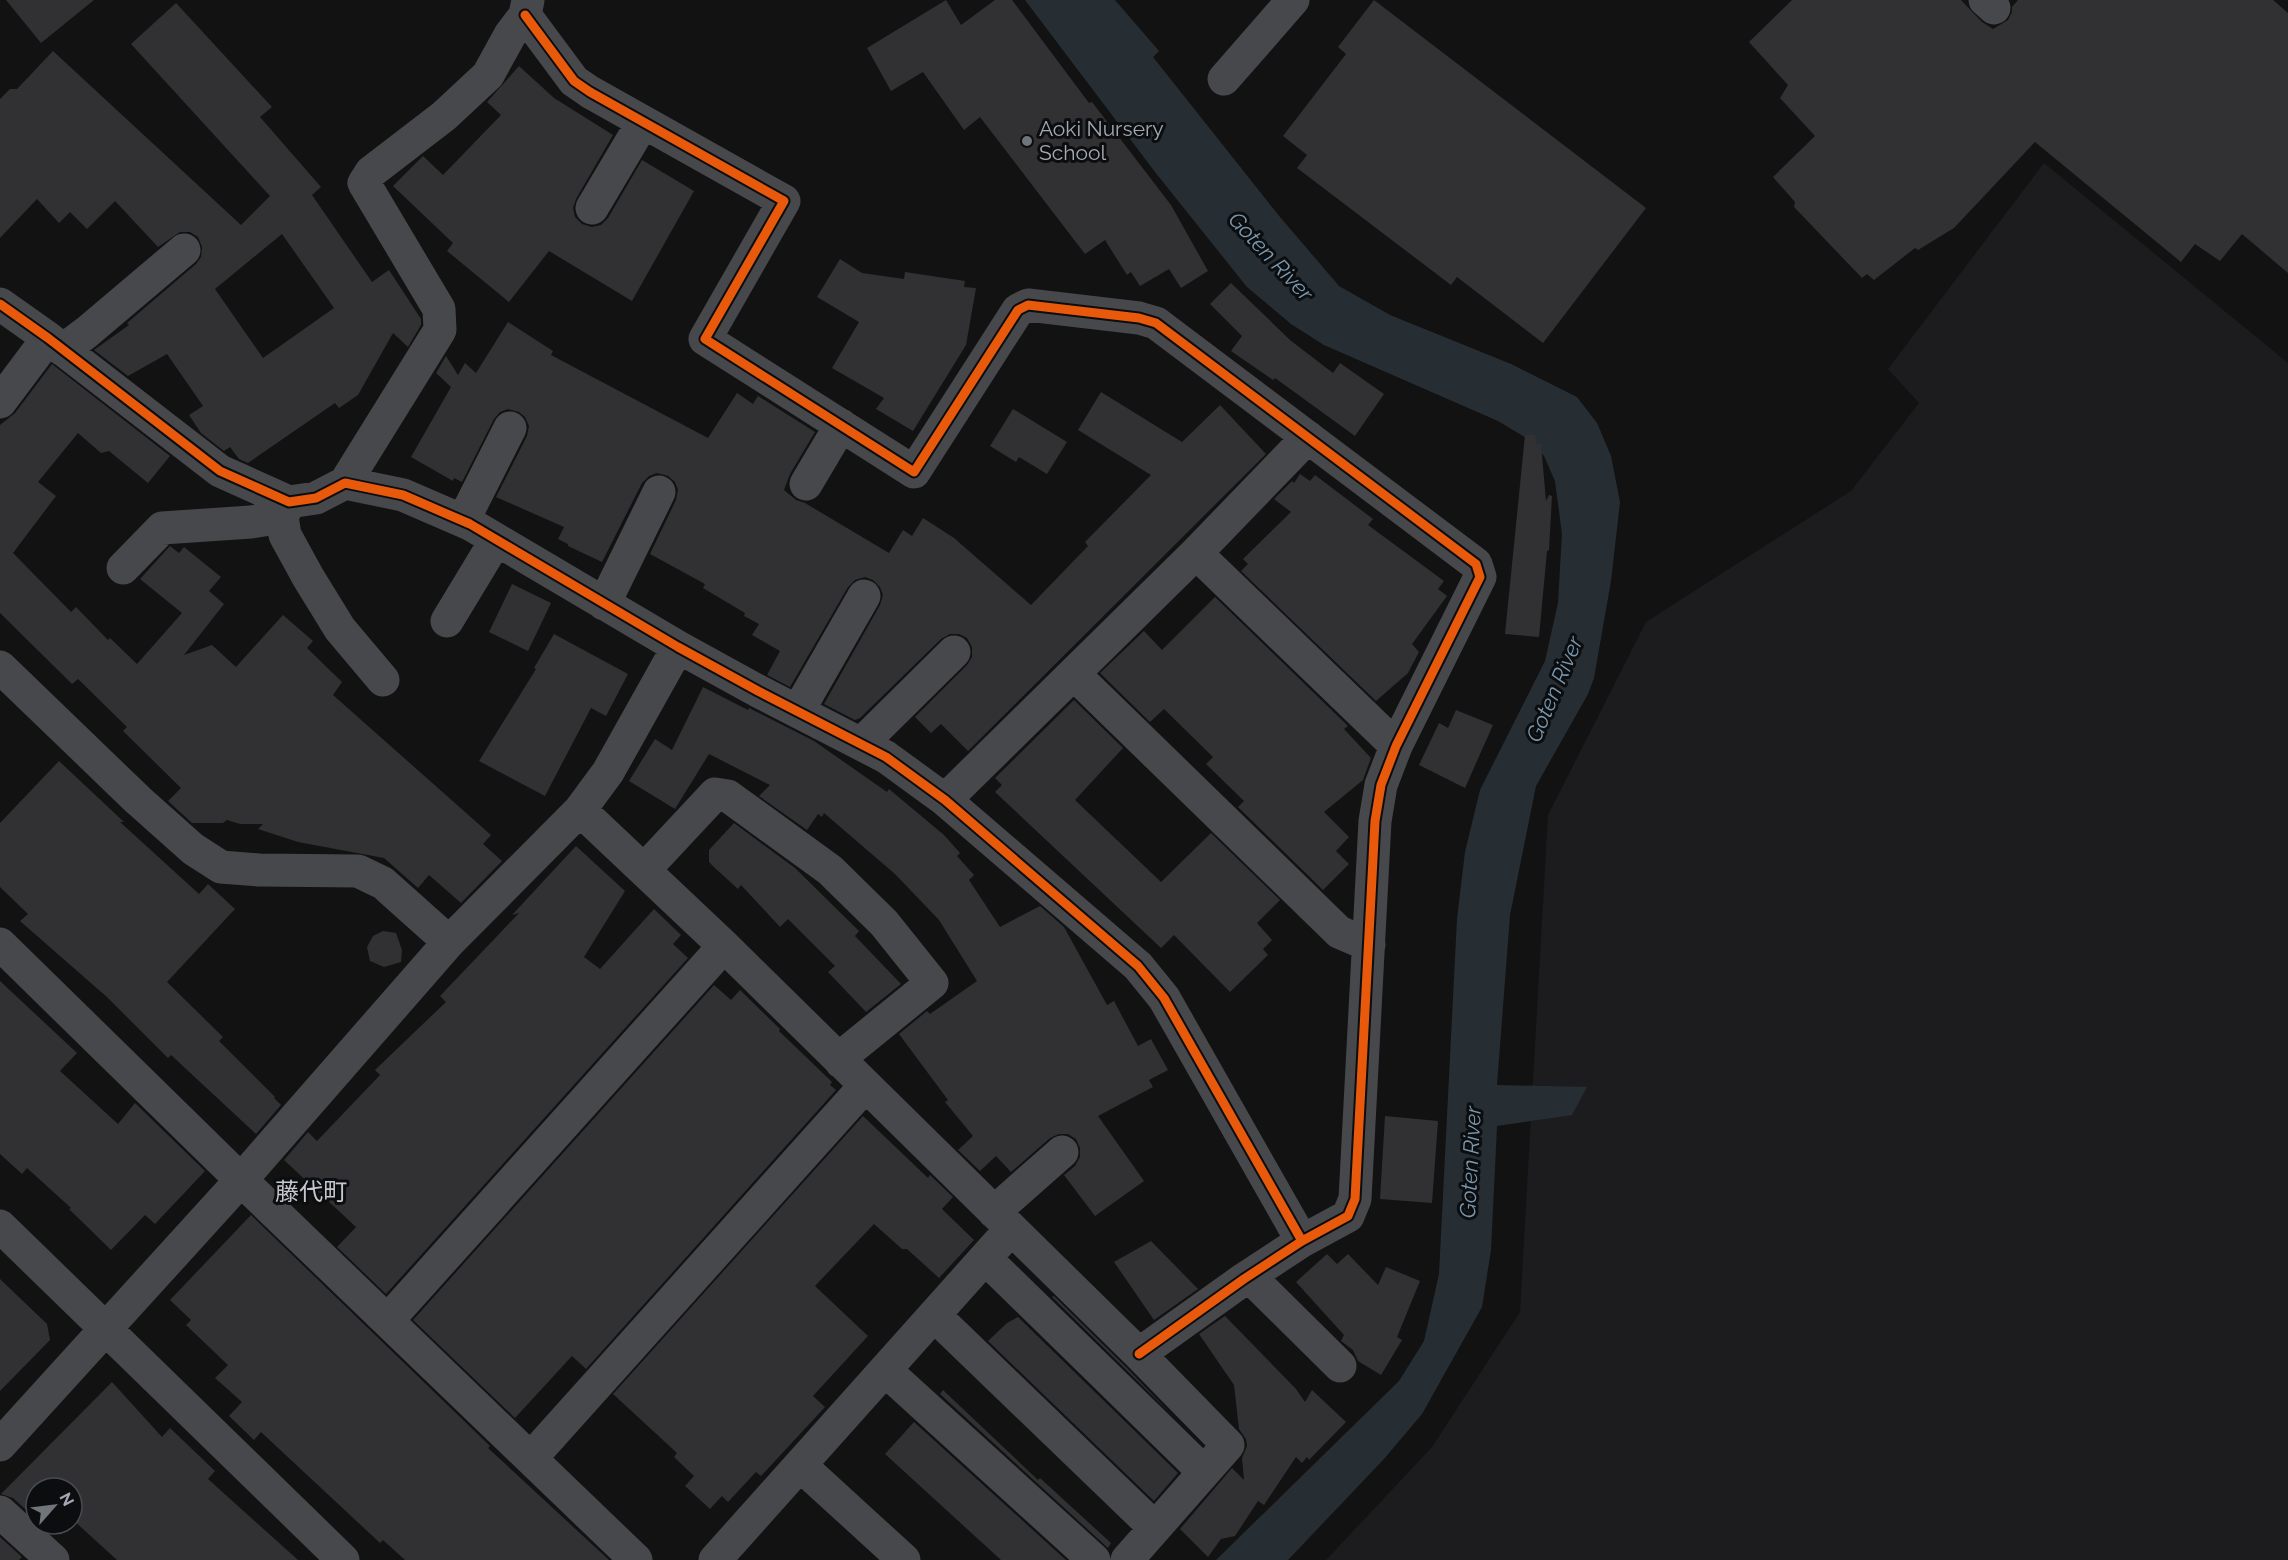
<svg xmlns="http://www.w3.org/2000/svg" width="2288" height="1560" viewBox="0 0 2288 1560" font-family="Raleway,'Noto Sans JP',sans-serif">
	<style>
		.built { fill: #1c1c1e }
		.water { fill: #262e34 }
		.building { fill: #313133; fill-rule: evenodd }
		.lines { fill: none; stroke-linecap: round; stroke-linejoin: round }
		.minor { stroke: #46484b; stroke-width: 33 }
		.cycleway-casing { stroke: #0c0d0e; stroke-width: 13 }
		.cycleway { stroke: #e8590c; stroke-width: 9 }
		.poi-dot { fill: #70747b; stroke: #0c0d0e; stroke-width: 2 }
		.labels { text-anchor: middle; stroke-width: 6; stroke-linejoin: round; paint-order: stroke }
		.poi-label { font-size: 21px; fill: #a3a8b4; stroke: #0c0d0e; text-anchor: start }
		.water-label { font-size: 22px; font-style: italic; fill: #7998b0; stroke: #0c0d0e }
		.quarter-label { font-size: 24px; fill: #c4c7d0; stroke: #0c0d0e }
	</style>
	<rect width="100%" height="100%" fill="#121212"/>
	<!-- built -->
	<path class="built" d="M2044,163L2288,363V1560H1326L1432,1447L1520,1312L1548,815L1646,622L1851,491L1919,403L1888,369Z"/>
	<!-- water -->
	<path class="water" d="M1025,0H1115L1159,51L1153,57L1280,217L1339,286L1390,315L1511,364L1577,397L1597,423L1611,456L1620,502L1611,581L1594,678L1588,694L1536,786L1510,915L1497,1085L1587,1087L1572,1115L1497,1126L1491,1250L1482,1307L1422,1414L1383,1460L1288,1560H1216L1399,1381L1424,1341L1439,1274L1457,919L1465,852L1480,790L1545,661L1558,603L1562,534L1555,481L1544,456L1528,439L1498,421L1324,345L1291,324L1247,287L1155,172Z"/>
	<!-- building -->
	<path class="building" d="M6,0H94L41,43Z
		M946,0L961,25L995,0H1012L1089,103L1092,102L1171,205L1208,271L1181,288L1169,269L1140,286L1131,272L1127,275L1105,240L1085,254L980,117L964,130L923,72L891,91L867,48Z
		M1374,0L1646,208L1543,343L1457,277L1451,285L1297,168L1307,155L1283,136L1346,54L1338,47Z
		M1792,0H1961L1982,22L1993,29L2008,20L2012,12V7L2018,0H2273L2288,13V273L2242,234L2220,261L2195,244L2181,262L2035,142L1954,228L1918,250L1915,248L1874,280L1867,274L1862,278L1794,207L1795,202L1773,177L1815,136L1780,98L1788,85L1749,42Z
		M176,3L272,107L260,117L321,187L312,195L372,282L389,270L421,319V325L408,347L393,333L358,395L339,408L335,403L248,463L239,459L230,447L224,451L201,433L189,415L203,406L167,354L128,376L94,350L129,325L127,323L196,264L201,257L202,247L198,237L190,232H180L158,247L115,201L87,229L70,212L59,223L37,199L0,238V99L10,89H17L53,51L241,225L270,196L131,44ZM282,234L334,308L263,358L215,289Z
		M519,66L554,98L613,135L576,199L573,208L575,217L582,224L592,227L601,225L608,218L642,160L694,191L632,301L549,251L509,302L447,251L453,243L393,186L423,156L443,175L501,115L487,102Z
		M840,259L862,273L904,279L905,272L965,281L964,287L976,288L966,345L913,431L876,409L884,398L832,368L859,322L817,297Z
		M1231,283L1290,340L1333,373L1340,363L1384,394L1355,436L1275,378L1273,380L1231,351L1242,336L1210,304Z
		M508,322L553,351L551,355L708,438L737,393L753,404L758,396L815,432L790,474L784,490L796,500L805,503L889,553L903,530L912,536L923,518L954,538L1031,605L1088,546L1085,542L1151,475L1078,430L1101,392L1182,442L1220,405L1266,454L968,751L941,724L931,733L915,717L967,665L972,657V647L967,638L959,634H950L941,639L860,718L855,720L824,704L880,605L883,595L880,587L873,580L865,577L855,580L848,587L790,687L767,675L780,651L752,635L759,624L744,616L745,613L703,588L705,584L650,554L676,500L678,490L675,482L668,476L657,473L649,476L642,483L602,562L568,546V544L558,539L564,527L496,497L527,436L529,426L525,417L519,412L508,409L500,412L494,419L462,482L454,478L453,481L411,457L451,387L436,373L446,356L458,375L465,363L476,373Z
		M52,364L170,456L148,483L109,451L101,453L78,433L38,482L56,496L13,553L71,612L76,607L108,640L110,638L137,664L182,613L140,579L170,546L179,553L184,547L221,577L209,591L224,604L184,655L212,645L236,667L283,615L313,641L307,648L342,682L333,695L491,835L483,844L502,861L461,903L429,875L418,888L384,858L298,842L258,829L263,824H240L227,820L223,823H192L168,801L181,788L123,731L127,727L78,679L72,684L0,613V425L15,413Z
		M1013,409L1067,442L1047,474L1019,457L1016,462L990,446Z
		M1525,435H1535L1537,444H1541L1546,501L1549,495L1552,496L1549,550L1547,551L1539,637L1505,634Z
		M1300,474L1310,481L1315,475L1373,519L1368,525L1444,581L1438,589L1447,596L1412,644L1419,652L1408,673L1376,701L1241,571L1248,564L1243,559L1291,512L1274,499L1292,481L1294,483Z
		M512,584L551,603L528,651L489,632Z
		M1215,597L1348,726L1344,729L1371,758L1363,780L1324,812L1349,837L1336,851L1349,864L1323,890L1238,807L1244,801L1206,764L1213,757L1164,709L1150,722L1100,673L1144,631L1162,650Z
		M554,634L628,674L606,716L591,708L545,796L479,761L536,669L534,668Z
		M703,687L748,710L749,708L814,741L887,792L889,789L944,835L960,853L957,856L974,875L969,880L1000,927L1040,906L1064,927L1107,1005L1114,1001L1138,1046L1151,1039L1168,1070L1149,1080L1153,1087L1098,1116L1144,1181L1095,1216L1064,1175L1075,1166L1080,1157V1148L1076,1139L1068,1134H1059L1050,1138L1011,1172L996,1156L980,1171L958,1150L973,1136L945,1102L948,1100L899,1034L927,1011L930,1014L977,981L939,920L895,874L824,813L822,817L818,814L807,830L759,796L770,785L709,754L675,809L629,781L655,739L672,750Z
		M1074,700L1123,748L1075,800L1161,882L1211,833L1280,900L1257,923L1272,940L1263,949L1268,955L1230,992L1174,935L1161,948L995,792L1002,785L995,778Z
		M1456,710L1493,725L1465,788L1419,765L1439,723L1448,728Z
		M59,761L124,822H120L199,894L208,884L235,909L167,982L223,1037L219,1041L275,1097L274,1098L281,1105L256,1134L171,1055L168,1058L108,998L20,921L28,914L0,887V823Z
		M734,823L795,868L859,931L855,936L901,984L866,1012L828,972L835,966L788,919L780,927L741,885L738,889L716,869L709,862V850Z
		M576,846L625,891L584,957L600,969L654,909L681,935L673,944L688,958L386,1294L337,1247L356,1227L284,1160L308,1132L317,1141L380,1075L375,1070L446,1002L440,996L519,913L512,915Z
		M383,931L396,933L402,950L401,962L384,967L370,961L367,947L373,936Z
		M0,981L77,1053L60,1071L118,1124L135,1103L205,1171L155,1224L145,1215L111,1250L69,1209L71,1208L27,1168L22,1174L0,1154Z
		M714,985L731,1000L740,990L780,1029L779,1031L832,1082L830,1085L836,1090L586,1369L572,1356L515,1418L413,1320Z
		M863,1116L928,1178L930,1175L953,1197L942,1209L974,1240L939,1278L907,1249H902L874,1224L815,1286L868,1336L813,1396L825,1407L761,1476L756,1472L728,1502L722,1496L710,1509L685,1486L694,1476L674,1457L677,1453L613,1394Z
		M1385,1116L1438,1121L1432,1203L1380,1199Z
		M251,1215L490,1446L488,1448L609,1560H405L383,1540L380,1543L261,1432L254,1440L229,1416L242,1402L215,1378L228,1365L186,1325L191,1320L170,1300Z
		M1151,1241L1198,1289L1154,1320L1114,1262Z
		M1327,1254L1337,1264L1348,1254L1378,1285L1386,1267L1420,1281L1397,1337L1402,1340L1381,1375L1358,1361L1353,1350L1341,1341L1344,1335L1296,1282Z
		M0,1279L47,1324L50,1340L0,1391Z
		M1054,1296L1126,1367L1171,1414L1052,1297Z
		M1225,1316L1296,1389L1305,1402L1312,1390L1346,1422L1309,1460L1307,1457L1302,1463L1296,1457L1264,1505L1258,1501L1235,1536L1221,1539L1208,1557L1180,1529L1232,1468L1244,1480L1242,1458L1247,1446L1246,1439L1239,1429L1234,1385L1199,1334Z
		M1018,1317L1178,1473L1154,1501L988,1341L1007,1323Z
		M112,1382L162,1437L170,1428L215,1471L208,1479L298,1560H117L72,1519V1488H36V1519L13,1498L1,1494Z
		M943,1390L1038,1480L1040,1478L1111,1543L1108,1548L940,1394Z
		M914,1422L1066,1560H1001L885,1454Z
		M0,1537L22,1557L19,1560H0Z"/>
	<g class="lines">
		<!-- minor -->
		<path class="minor" d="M1985,0L1994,8
			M525,15L574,81L590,92L784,201L705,339L914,472L1018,310L1028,305L1139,318L1156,323L1476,564L1480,577L1396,746L1381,785L1375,821L1355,1199L1348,1216L1302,1241L1244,1279L1139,1354
			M1224,79L1293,0
			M592,208L643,122
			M0,304L48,338L220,471L289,502L316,498L345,483L403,495L470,524L678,647L758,691L886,757L945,800L1138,966L1164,998L1302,1241
			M63,350L87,332L184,250
			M0,402L48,338
			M345,483L440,330L439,309L364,183L371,172L444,116L488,75L510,35L525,15L528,0
			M806,484L841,425
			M289,502L282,517L285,535L308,577L340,629L383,680
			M463,521L510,428
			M1196,553L1396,746
			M123,568L162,528L251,522L282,517
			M604,604L659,492
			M447,621L496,540
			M0,667L138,800L193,849L221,867L259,870L358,871L383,883L449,942
			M1074,674L1339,932L1369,945
			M798,711L864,596
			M861,744L954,652
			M945,800L1196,553L1308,437
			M580,810L724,946L1139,1354L1228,1445L1127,1560
			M644,870L715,794L728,796L830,870L884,923L932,983L852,1048L841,1062
			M0,944L241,1180L636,1560
			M994,1212L1062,1152
			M0,1226L343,1560
			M985,1258L1204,1472
			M1249,1276L1340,1366
			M934,1315L1155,1528
			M388,1320L724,946
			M885,1370L1094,1560
			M0,1445L241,1180L449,942L580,810L608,772L678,647
			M531,1458L865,1086
			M800,1465L904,1560
			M0,1512L53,1560
			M715,1560L1011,1229"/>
		<!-- cycleway casing -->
		<g class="cycleway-casing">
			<path id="cycleway" d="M525,15L574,81L590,92L784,201L705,339L914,472L1018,310L1028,305L1139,318L1156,323L1476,564L1480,577L1396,746L1381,785L1375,821L1355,1199L1348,1216L1302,1241L1244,1279L1139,1354
				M0,304L48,338L220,471L289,502L316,498L345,483L403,495L470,524L678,647L758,691L886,757L945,800L1138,966L1164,998L1302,1241"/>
		</g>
		<!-- cycleway -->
		<use href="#cycleway" class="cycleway"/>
	</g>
	<!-- markers -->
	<circle class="poi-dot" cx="1027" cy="141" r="6"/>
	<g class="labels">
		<!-- poi labels -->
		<g class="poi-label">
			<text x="1039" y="136">Aoki Nursery<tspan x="1039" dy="24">School</tspan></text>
		</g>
		<!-- water labels -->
		<g class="water-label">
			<text transform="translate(1271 256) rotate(47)" y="8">Goten River</text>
			<text transform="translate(1554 689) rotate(-67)" y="8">Goten River</text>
			<text transform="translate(1470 1162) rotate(-87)" y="8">Goten River</text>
		</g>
		<!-- quarter labels -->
		<g class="quarter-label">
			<text x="311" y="1200">藤代町</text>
		</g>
	</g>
	<!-- north arrow -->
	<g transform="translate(54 1506) rotate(62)"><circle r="28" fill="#0c0d0e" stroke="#484b50" stroke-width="1.5"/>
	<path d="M0-4.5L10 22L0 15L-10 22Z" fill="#70747b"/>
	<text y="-9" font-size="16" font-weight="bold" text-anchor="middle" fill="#a3a8b4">N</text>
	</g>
</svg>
